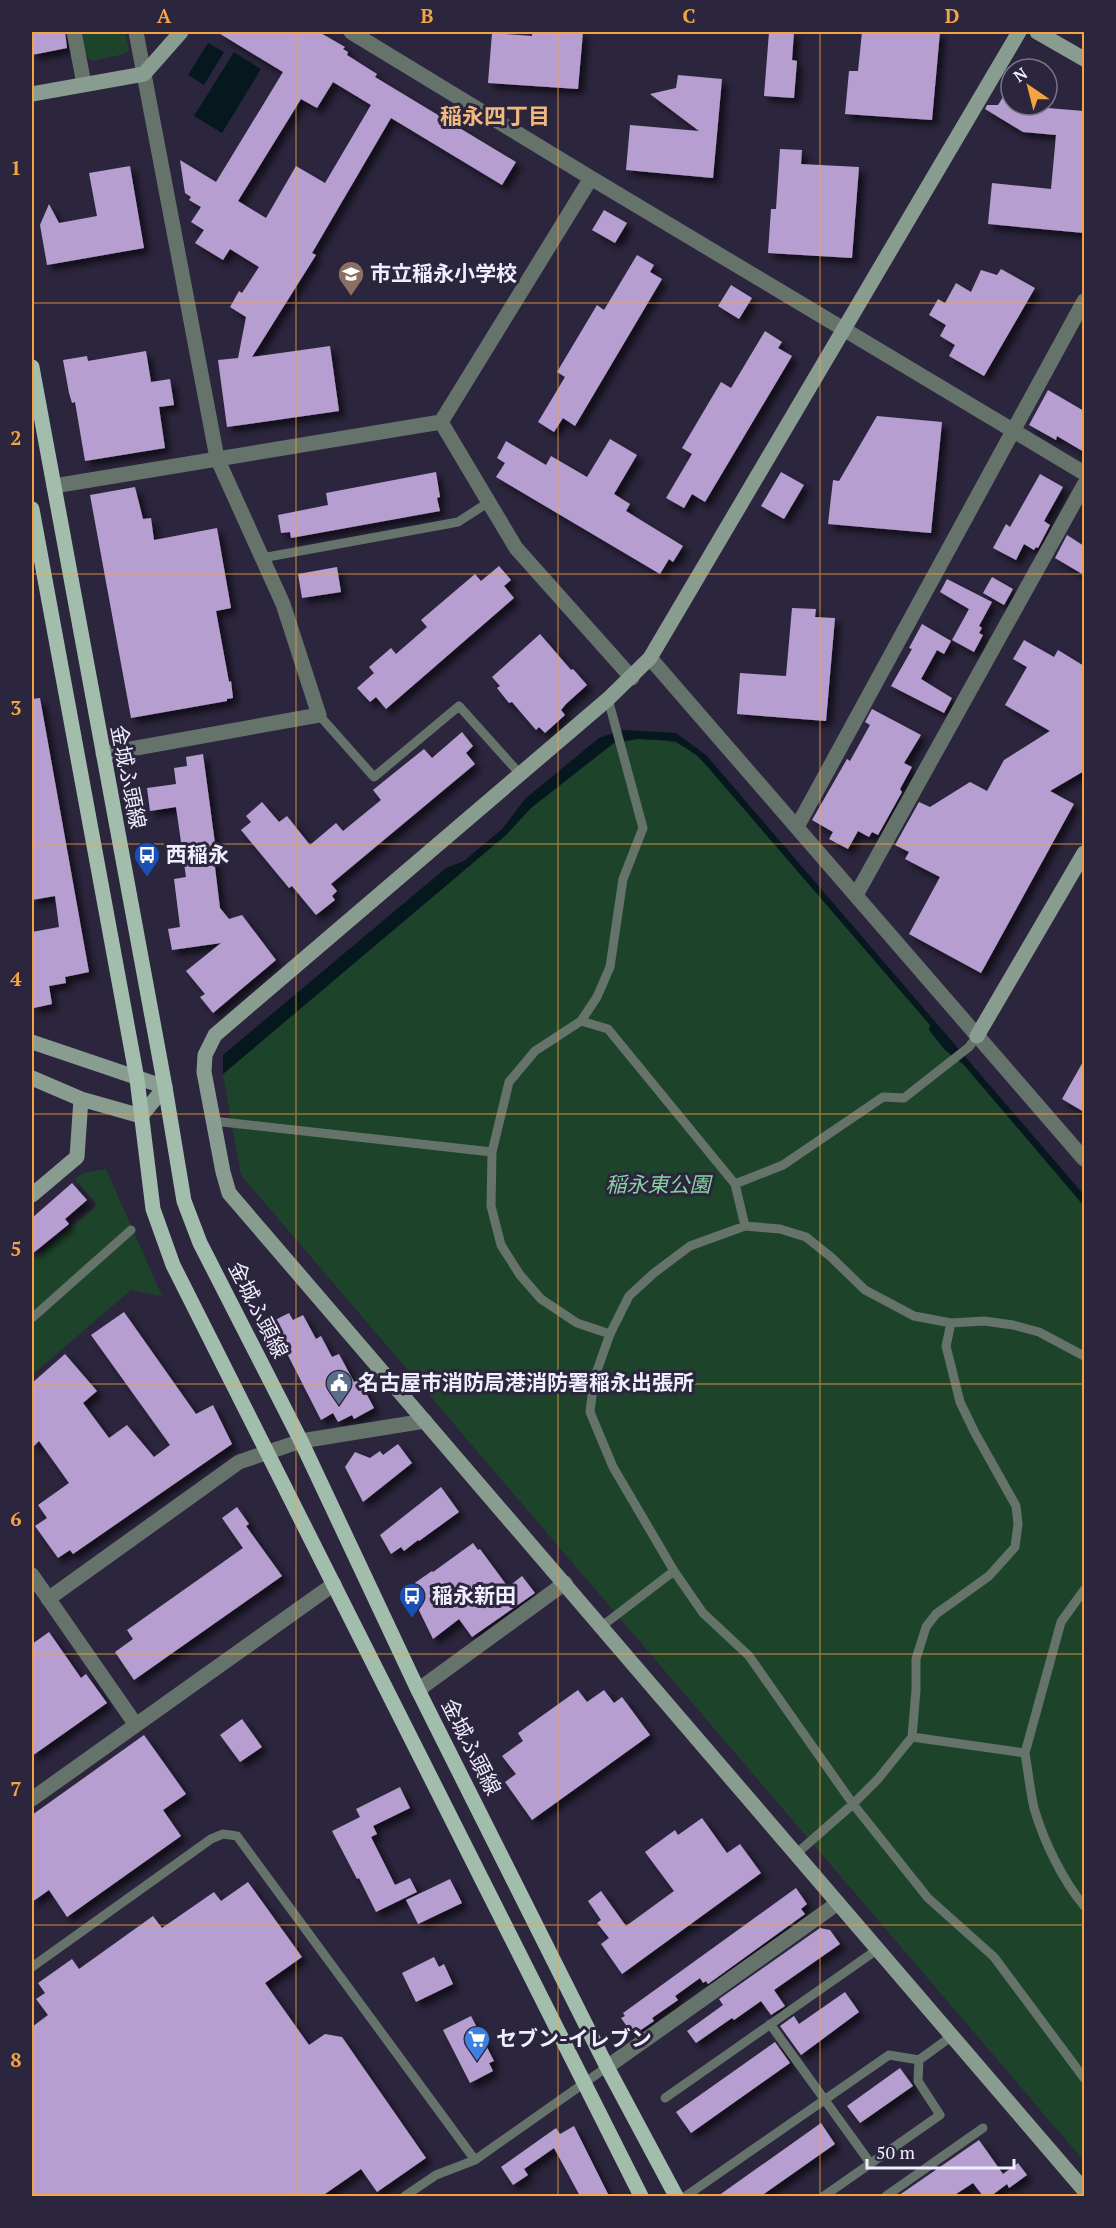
<svg xmlns="http://www.w3.org/2000/svg" width="1116" height="2228" viewBox="0 0 1116 2228" font-family="'PT Serif','Noto Sans JP',serif">
	<style>
		.green { fill: #1d442b }
		.water { fill: #04181e }
		.building { fill: #b69fd0; fill-rule: evenodd; filter: url(#shadow) }
		.lines { fill: none; stroke-linecap: round; stroke-linejoin: round }
		.lane { stroke: #66736b; stroke-width: 9 }
		.street { stroke: #66736b; stroke-width: 15 }
		.secondary { stroke: #889d90; stroke-width: 15 }
		.primary { stroke: #a2bdac; stroke-width: 15 }
		.grid { fill: none; stroke: #f4a443; stroke-width: 1.5; stroke-opacity: 0.55 }
		.labels { text-anchor: middle; stroke-width: 6; stroke-linejoin: round; paint-order: stroke }
		.poi-label { font-size: 21px; font-weight: bold; fill: #f0edfe; stroke: #2b253d; text-anchor: start }
		.street-label { font-size: 21px; fill: #f0edfe; stroke: #2b253d }
		.park-label { font-size: 21px; font-style: italic; fill: #88d2a0; stroke: #2b253d }
		.neighbourhood-label { font-size: 22px; font-weight: bold; fill: #f1b97d; stroke: #2b253d }
		.neatline { fill: none; stroke: #f4a443; stroke-width: 2 }
		.grid-label { font-size: 20px; text-anchor: middle; font-weight: bold; fill: #f4a443 }
	</style>
	<defs>
		<filter id="shadow"><feDropShadow dx="5.5" dy="5.5" stdDeviation="3" flood-color="#0009"/></filter>
	</defs>
	<rect width="100%" height="100%" fill="#2b253d"/>
	<!-- green -->
	<path class="green" d="M80,32H125L129,50L125,54L92,61L84,54Z
		M638,739C671,740 683,741 706,765L930,1025L945,1050L964,1065L1084,1206V2161L241,1175L223,1074L506,835L531,808L600,752L614,743Z
		M106,1169L162,1296L131,1290L32,1375V1260L97,1205L75,1179L83,1173Z"/>
	<!-- water -->
	<path class="water" d="M208,43L224,52L204,85L188,75Z
		M234,52L261,69L222,133L194,116Z
		M622,730L676,733L706,755L1084,1195V1206L964,1065L945,1050L929,1030L930,1025L706,765L698,756L675,741L638,739L614,743L531,808L506,835L223,1074V1055L446,868L464,861L502,829L526,798L599,738Z"/>
	<!-- building -->
	<path class="building" d="M32,32H65L67,48L32,55Z
		M217,32H319L345,47L343,49L348,52L347,55L377,74L375,77L516,162L502,185L391,118L312,253L316,255L252,357L330,346L339,411L227,427L218,360L238,358L246,317L230,307L239,291L242,293L259,267L230,249L223,260L195,243L204,230L191,222L201,207L189,200L191,197L185,193L180,160L216,182L283,72ZM333,82L371,105L325,183L296,166L266,218L238,201L301,99L317,108Z
		M532,32H583L578,89L488,83L492,33L532,36Z
		M769,32H794L792,60L797,61L794,98L764,96Z
		M862,32H940L932,120L845,114L849,71H858Z
		M678,75L722,79L713,178L626,170L630,125L699,131L650,94L676,88Z
		M1011,84V105L1084,111V233L988,224L992,183L1051,189L1056,135L1023,132L985,109L987,105H998Z
		M780,149L802,150L801,164L859,167L852,258L768,253L771,209H776Z
		M130,166L144,248L47,265L40,225L49,204L59,223L97,216L89,173Z
		M604,210L627,223L615,243L592,230Z
		M637,255L654,265L650,272L662,279L575,426L563,418L554,432L538,422L565,377L557,372L597,305L604,310Z
		M1001,269L1035,288L984,376L949,356L955,345L940,336L946,325L929,315L938,299L945,303L956,283L971,292L981,270L997,275Z
		M731,285L752,298L739,319L718,306Z
		M765,331L782,342L778,348L792,356L705,502L692,494L684,508L666,498L692,454L682,448L721,382L731,388Z
		M146,351L151,382L170,379L174,405L159,407L165,448L85,461L75,402L72,403L69,393L63,360L87,356L88,361Z
		M1048,390L1084,411V452L1057,436L1056,440L1029,425Z
		M877,416L942,422L931,533L828,524L833,480L839,481Z
		M610,439L637,455L614,494L630,504L626,511L683,546L673,562L669,559L660,574L496,477L505,463L497,458L506,441L546,465L551,456L587,477Z
		M436,472L440,497L437,498L440,511L291,538L290,532L281,533L278,515L328,505L326,493Z
		M781,472L804,485L784,519L761,506Z
		M1040,474L1063,487L1044,521L1050,525L1038,548L1036,547L1034,550L1024,544L1016,560L993,548L1006,524L1010,527Z
		M135,487L143,519L151,518L154,540L217,528L231,608L216,611L229,682L231,681L233,698L227,699V701L131,718L90,495Z
		M1067,535L1084,546V575L1055,558Z
		M499,566L511,580L504,586L514,598L386,709L376,697L370,702L357,688L374,673L369,667L391,648L396,654L427,627L421,620L475,574L481,581Z
		M337,567L341,592L302,598L298,574Z
		M992,577L1013,589L1004,605L983,593Z
		M947,579L992,602L979,626L982,628L979,633L983,635L974,652L952,640L969,609L940,592Z
		M792,608L816,609L815,617L835,618L826,721L737,714L740,673L786,676Z
		M922,624L951,641L944,654L937,650L921,679L952,698L944,713L891,686L912,649L909,648Z
		M540,634L571,670L573,669L587,685L566,704L561,710L565,715L545,733L539,727L536,730L512,702L509,703L497,688L500,686L492,677Z
		M1024,640L1054,657L1058,650L1084,666V771L1050,791L1074,804L981,973L909,934L940,877L905,859L909,852L895,845L919,802L930,807L970,782L987,791L1004,760L1050,731L1005,705L1027,667L1013,659Z
		M40,698L89,972L65,977L66,983L49,986L52,1004L34,1008L33,1005H32V932L59,927L55,896L32,900V699Z
		M872,709L921,735L904,763L912,767L900,789L902,792L878,835L872,832L869,837L858,831L848,849L829,839L833,832L812,820L847,759L850,761L870,725L865,722Z
		M462,732L473,746L466,753L475,764L331,884L337,891L332,896L335,900L316,915L292,886L289,888L241,830L251,822L246,816L262,802L279,822L287,816L310,845L336,823L343,831L381,800L373,790L394,773L424,749L432,758Z
		M203,754L216,851H213L220,908L229,919L242,915L276,960L213,1013L200,997L205,994L186,971L221,943L172,950L168,929L180,927L174,879L186,877L176,807L150,811L147,788L176,784L174,768L187,766L186,757Z
		M1084,1060V1112L1062,1099Z
		M72,1183L87,1200L65,1219L69,1224L32,1254V1218Z
		M124,1312L196,1414L213,1405L232,1444L73,1554L70,1550L58,1558L35,1526L47,1518L38,1505L69,1483L39,1441L32,1448V1383L65,1354L97,1391L83,1403L109,1438L127,1425L154,1457L170,1445L91,1335Z
		M289,1313L293,1320L303,1315L316,1339L321,1336L332,1357L339,1354L354,1382L359,1380L374,1408L354,1419L352,1415L338,1422L333,1413L321,1420L275,1330L280,1328L275,1320Z
		M398,1444L412,1463L363,1502L345,1467L355,1452L370,1458L380,1451L383,1455Z
		M441,1487L459,1512L419,1541L418,1540L404,1551L401,1547L391,1554L380,1535Z
		M237,1507L249,1524L246,1526L282,1576L134,1680L115,1652L133,1639L127,1630L243,1548L222,1518Z
		M473,1543L478,1550L480,1549L508,1587L522,1576L535,1593L472,1637L459,1619L433,1639L413,1598L406,1589L432,1571L433,1572Z
		M49,1632L81,1678L86,1674L107,1703L32,1756V1644Z
		M578,1690L587,1702L604,1690L614,1703L622,1697L650,1735L532,1820L505,1782L516,1774L502,1756L523,1741L518,1733Z
		M242,1719L262,1747L240,1762L220,1735Z
		M144,1735L186,1794L163,1810L181,1836L67,1917L49,1890L32,1902V1815Z
		M400,1787L410,1808L373,1826L377,1834L371,1837L395,1885L410,1878L417,1892L376,1912L359,1878L357,1879L332,1831L360,1817L356,1809Z
		M702,1818L727,1853L740,1844L761,1873L622,1974L601,1944L609,1938L597,1923L601,1920L588,1901L601,1891L626,1926L674,1891L645,1852L675,1830L678,1835Z
		M450,1879L462,1903L418,1924L406,1900Z
		M248,1882L302,1957L265,1983L309,2045L325,2034L342,2037L426,2158L377,2192L361,2169L322,2196H32V2027L48,2015L36,1999L45,1993L38,1983L72,1959L79,1969L153,1916L162,1928L214,1892L221,1901Z
		M796,1888L807,1904L801,1909L805,1914L708,1984L706,1981L703,1983L700,1978L675,1996L678,2000L652,2018L654,2021L635,2034L633,2031L631,2032L621,2018L625,2016L623,2013Z
		M820,1928L830,1930L840,1944L774,1990L785,2006L771,2015L761,2001L734,2020L732,2018L696,2043L687,2031L723,2005L719,1999Z
		M434,1957L439,1967L444,1964L453,1984L416,2002L402,1973Z
		M845,1992L859,2012L801,2055L780,2026L794,2016L799,2024Z
		M471,2016L494,2061L489,2063L493,2071L470,2083L443,2030Z
		M775,2042L790,2063L691,2133L676,2112Z
		M900,2068L913,2086L860,2123L847,2106Z
		M821,2123L835,2144L761,2196H718Z
		M574,2126L609,2196H580L554,2148L524,2169L528,2175L513,2185L501,2167L556,2128L560,2134Z
		M979,2140L1003,2174L1018,2163L1027,2175L1009,2188L1007,2184L991,2196H983L973,2183L953,2196H898Z"/>
	<g class="lines">
		<!-- lane -->
		<path class="lane" d="M262,558L458,522L489,502
			M608,699L643,828L623,879L610,967L597,997L581,1021L535,1051L509,1082L492,1152L491,1206L501,1245L520,1275L541,1299L577,1323L610,1334
			M319,715L374,777L459,706L520,774
			M581,1021L608,1029L735,1184L745,1226
			M213,1121L492,1152
			M735,1184L783,1165L883,1097L904,1098L969,1047L977,1036
			M32,1318L131,1230
			M1084,1356L1039,1332L1013,1325L984,1321L951,1323L914,1316L865,1290L831,1257L806,1237L780,1229L745,1226L690,1246L654,1273L629,1296L610,1334L594,1379L590,1412L613,1467L674,1571L703,1613L749,1656L853,1804L928,1898L994,1957L1084,2078
			M602,1626L674,1571
			M912,1737L1025,1753C1028,1771 1030,1790 1034,1808C1044,1842 1062,1879 1084,1906
			M1025,1753L1061,1622L1084,1590
			M796,1854L853,1804L878,1779L912,1737L916,1690V1659L926,1627L936,1614L989,1576L1015,1547L1018,1524L1016,1506L975,1433L960,1402L946,1346L951,1323
			M32,1967L211,1839L223,1834L237,1836L475,2160
			M770,2024L871,2164
			M665,2098L878,1949
			M405,2196L436,2175L475,2160L607,2067
			M686,2196L889,2055L919,2060L952,2036
			M824,2196L940,2115L918,2081L919,2060
			M886,2196L983,2128"/>
		<!-- street -->
		<path class="street" d="M74,32L84,84
			M351,32L591,178L1084,473
			M441,422L516,548L632,678
			M54,486L441,422L591,178
			M650,658L1084,1159
			M103,754L319,715L283,604L217,458L136,32
			M797,827L1084,301
			M856,895L1084,485
			M32,1575L136,1725
			M48,1599L239,1462L301,1441L425,1421
			M418,1690L565,1583
			M32,1799L334,1584
			M607,2067L838,1903"/>
		<!-- secondary -->
		<path class="secondary" d="M1019,32L650,658L608,699L215,1035L205,1055L204,1072L223,1172L229,1193L1084,2190
			M1037,32L1084,59
			M32,94L144,74L181,32
			M977,1036L1084,853
			M32,1042L165,1087L141,1116L81,1099L32,1078
			M32,1195L77,1157L81,1099"/>
		<!-- primary -->
		<path class="primary" d="M32,367L165,1087L184,1201L200,1243L301,1441L418,1690L607,2067L676,2196
			M32,509L137,1079L153,1209L173,1265L641,2196"/>
	</g>
	<!-- grid -->
	<path class="grid" d="M296,32V2196M558,32V2196M820,32V2196M32,303H1084M32,574H1084M32,844H1084M32,1114H1084M32,1384H1084M32,1654H1084M32,1925H1084"/>
	<!-- icons -->
	<defs>
		<g id="school-pin" transform="scale(1.35)"><path d="M0 17L-7.5 6A9.5 9.5 0 1 1 7.5 6Z" fill="#8d6e63" stroke="#2b253d"/><path d="M0-5L7-2L0 1L-7-2ZM-4 1L0 2.5L4 1V4Q0 6-4 4Z" fill="#fff"/></g>
		<g id="bus-pin" transform="scale(1.35)"><path d="M0 17L-7.5 6A9.5 9.5 0 1 1 7.5 6Z" fill="#1a4fb4" stroke="#2b253d"/><path d="M-5-6H5V4H4V6H2V4H-2V6H-4V4H-5ZM-3.5-4V0h7V-4ZM-3.5 1.2v1.5H-2V1.2ZM2 1.2v1.5H3.5V1.2Z" fill="#fff"/></g>
		<g id="civic-pin" transform="scale(1.35)"><path d="M0 17L-7.5 6A9.5 9.5 0 1 1 7.5 6Z" fill="#5c6f8a" stroke="#2b253d"/><path d="M-.6-6.5H3V-4.5H.6V-3L4-1V1h2V6H-6V1h2V-1L-.6-3ZM-1.2 2.5V6h2.4V2.5Z" fill="#fff"/></g>
		<g id="supermarket-pin" transform="scale(1.35)"><path d="M0 17L-7.5 6A9.5 9.5 0 1 1 7.5 6Z" fill="#3f7fe0" stroke="#2b253d"/><path d="M-6-5.5h2.5l.6 2H6L4.5 2H-2.5L-4.4-4H-6ZM-1.5 3.2a1.3 1.3 0 1 0 .1 0ZM3 3.2a1.3 1.3 0 1 0 .1 0Z" fill="#fff"/></g>
	</defs>
	<g fill-rule="evenodd">
		<use href="#school-pin" x="351" y="274"/>
		<use href="#bus-pin" x="147" y="855"/>
		<use href="#civic-pin" x="339" y="1383"/>
		<use href="#bus-pin" x="412" y="1596"/>
		<use href="#supermarket-pin" x="477" y="2039"/>
	</g>
	<g class="labels">
		<!-- poi labels -->
		<g class="poi-label">
			<text x="370" y="281">市立稲永小学校</text>
			<text x="166" y="862">西稲永</text>
			<text x="358" y="1390">名古屋市消防局港消防署稲永出張所</text>
			<text x="432" y="1603">稲永新田</text>
			<text x="496" y="2046">セブン-イレブン</text>
		</g>
		<!-- street labels -->
		<g class="street-label">
			<text transform="translate(128 777) rotate(79)" y="7">金城ふ頭線</text>
			<text transform="translate(258 1310) rotate(63)" y="7">金城ふ頭線</text>
			<text transform="translate(471 1747) rotate(63)" y="7">金城ふ頭線</text>
		</g>
		<!-- park labels -->
		<g class="park-label">
			<text x="658" y="1192">稲永東公園</text>
		</g>
		<!-- neighbourhood labels -->
		<g class="neighbourhood-label">
			<text x="495" y="124">稲永四丁目</text>
		</g>
	</g>
	<!-- border -->
	<rect width="1116" height="2228" fill="none" stroke="#2b253d" stroke-width="66"/>
	<!-- north arrow -->
	<g transform="translate(1029 87) rotate(325)"><circle r="28" fill="#2b253d" stroke="#7a758a" stroke-width="1.5"/>
	<path d="M0-4.5L10 22L0 15L-10 22Z" fill="#f4a443"/>
	<text y="-9" font-size="16" font-weight="bold" text-anchor="middle" fill="#f0edfe">N</text>
	</g>
	<!-- scale -->
	<path d="M867 2159v9h147v-9" fill="none" stroke="#f0edfe" stroke-width="3"/>
	<text x="876" y="2159" font-size="18" fill="#f0edfe" stroke="#2b253d" stroke-width="4.5" paint-order="stroke">50 m</text>
	<rect x="33" y="33" width="1050" height="2162" class="neatline"/>
	<g class="grid-label">
		<text x="164" y="23">A</text>
		<text x="427" y="23">B</text>
		<text x="689" y="23">C</text>
		<text x="952" y="23">D</text>
		<text x="16" y="175">1</text>
		<text x="16" y="445">2</text>
		<text x="16" y="715">3</text>
		<text x="16" y="986">4</text>
		<text x="16" y="1256">5</text>
		<text x="16" y="1526">6</text>
		<text x="16" y="1796">7</text>
		<text x="16" y="2067">8</text>
	</g>
</svg>
